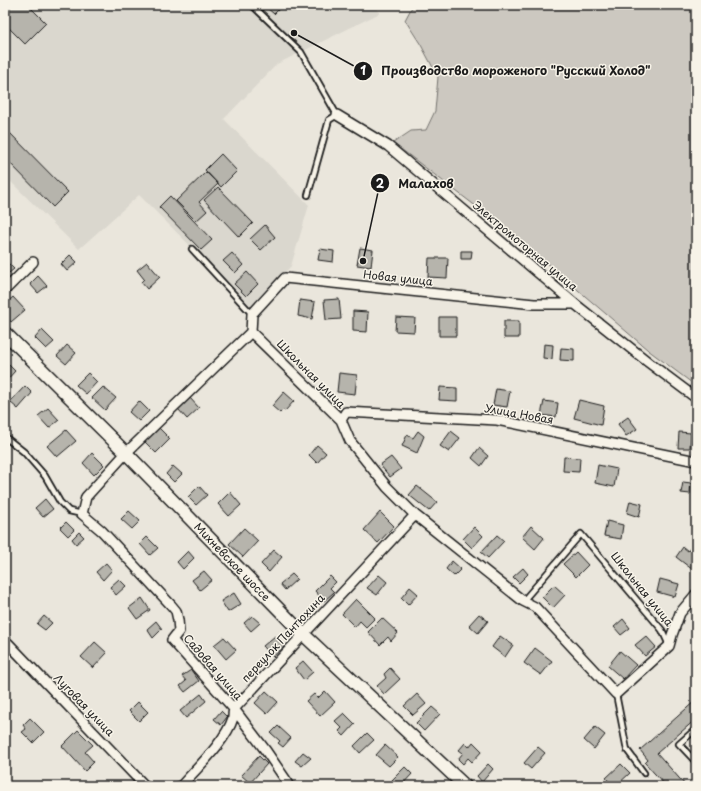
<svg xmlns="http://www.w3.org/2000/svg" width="701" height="791" viewBox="0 0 701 791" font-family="'Playpen Sans',sans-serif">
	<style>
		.built { fill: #dad7ce }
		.green { fill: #ccc8c0; stroke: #74726e }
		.building { fill: #b6b4ac; stroke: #1c1c1c }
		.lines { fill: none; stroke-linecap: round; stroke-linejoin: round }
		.service-casing { stroke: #1c1c1c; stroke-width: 8 }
		.minor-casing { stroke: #1c1c1c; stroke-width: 12 }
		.tertiary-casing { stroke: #1c1c1c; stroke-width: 15 }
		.service { stroke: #f7f3e8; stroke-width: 4.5 }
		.minor { stroke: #f7f3e8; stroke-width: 9 }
		.tertiary { stroke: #f7f3e8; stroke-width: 12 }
		.labels { text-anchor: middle; stroke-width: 3; stroke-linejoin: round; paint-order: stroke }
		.street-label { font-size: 11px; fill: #1c1c1c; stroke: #f7f3e8 }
		.leader { fill: none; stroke: #1c1c1c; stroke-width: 1.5 }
		.callout-dot { fill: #1c1c1c; stroke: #f7f3e8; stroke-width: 1.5 }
		.mark-label { font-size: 12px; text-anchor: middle; font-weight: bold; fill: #fff }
		.callout-label { font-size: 12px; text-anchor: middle; font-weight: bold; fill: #1c1c1c; stroke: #f7f3e8; stroke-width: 3; stroke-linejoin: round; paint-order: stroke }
	</style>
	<rect width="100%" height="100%" fill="#eae6dc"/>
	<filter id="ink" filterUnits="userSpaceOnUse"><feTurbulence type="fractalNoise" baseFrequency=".025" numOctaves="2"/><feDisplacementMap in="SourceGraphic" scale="8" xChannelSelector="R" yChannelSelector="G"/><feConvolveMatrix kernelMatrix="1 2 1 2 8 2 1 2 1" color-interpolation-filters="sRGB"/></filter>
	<g filter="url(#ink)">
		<!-- built -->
		<path class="built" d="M5,5H375L380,13L277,64L224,119L309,205L291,266L252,307L139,195L79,249L5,176Z"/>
		<!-- green -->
		<path class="green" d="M413,5H696V386L648,350L515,236L393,143L411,131L426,130L435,111L438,77L421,45L405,20Z"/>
		<!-- building -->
		<path class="building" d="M5,5H28L46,23L25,44L5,24Z
			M268,5H283L274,14L266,7Z
			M5,128L68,192L53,207L5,158Z
			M221,154L237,171L221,187L205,170Z
			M206,172L218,184L199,202L207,211L196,221L176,201Z
			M218,187L253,223L239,237L204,200Z
			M170,196L212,240L201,250L159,207Z
			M265,225L275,237L261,250L250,239Z
			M360,248L373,250L371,267L357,265Z
			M320,249L334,251L333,262L318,260Z
			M461,251H472L471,259H461Z
			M232,253L243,265L235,273L223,261Z
			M70,255L77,262L67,271L61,264Z
			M429,258H448L447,278L428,277Z
			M5,260L14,269L9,273L5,270Z
			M147,262L160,277L147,289L141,282L144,279L137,270Z
			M247,272L258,284L246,296L234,284Z
			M38,276L47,286L38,293L30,284Z
			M13,297L25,310L11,322L5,315V304Z
			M339,299L341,319L326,320L324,300Z
			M300,300L315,302L312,319L298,316Z
			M353,311L368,312L367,332L353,331Z
			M396,317L415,318L414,332L395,331Z
			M439,317H456V336H439Z
			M504,321H519V338H504Z
			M42,330L54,342L46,349L35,338Z
			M544,344L553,345L552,359L543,358Z
			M67,345L76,353L66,364L57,356Z
			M561,348L574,349V361L560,360Z
			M6,362L15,371L5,382V363Z
			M88,373L97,382L86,394L76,385Z
			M339,373L357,375L355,394L337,392Z
			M25,386L32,393L18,409L10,402Z
			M103,387L116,398L105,410L92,398Z
			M440,387L457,388V401L439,400Z
			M496,389L510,391L507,407L493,405Z
			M284,392L294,401L285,411L283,410L280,413L272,406Z
			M190,398L199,408L187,419L178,409Z
			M579,400L604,406L601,425L574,418Z
			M139,401L149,411L139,421L129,412Z
			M544,401L558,403L556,417L541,415Z
			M48,408L59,420L49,428L38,416Z
			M628,417L637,429L626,436L618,424Z
			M159,428L170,439L156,453L145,442Z
			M66,430L76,441L57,457L47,446Z
			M418,431L424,436L417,453L402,446L407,435L413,438Z
			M451,431L460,438L449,452L440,446Z
			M679,432L691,433L690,448H678Z
			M317,445L326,453L317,463L309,455Z
			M479,448L488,456L481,466L472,458Z
			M92,453L104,465L94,475L83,463Z
			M391,457L401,469L390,477L380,465Z
			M564,457L580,458L579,472L563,471Z
			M598,465L617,469L614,487L595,483Z
			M173,466L182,474L174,482L166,474Z
			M683,482L691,483L690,494L681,493Z
			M199,486L207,495L196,505L188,497Z
			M417,486L437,502L429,511L409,495Z
			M230,492L241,505L229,516L218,504Z
			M45,499L53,509L43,517L35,508Z
			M630,501L642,504L639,517L627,513Z
			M129,511L140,521L132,529L121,519Z
			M380,512L394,526L378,543L364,530Z
			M607,521L623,525L621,539L604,536Z
			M66,522L74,530L68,536L60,528Z
			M531,526L544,538L535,549L522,537Z
			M474,527L483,536L472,548L463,539Z
			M244,528L258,541L243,557L229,544Z
			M79,532L84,537L76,544L72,539Z
			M497,535L504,541L488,558L481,552Z
			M147,537L158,548L150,555L140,544Z
			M692,546L696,549V566L693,570L676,557L683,547L688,551Z
			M274,550L282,557L269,572L261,564Z
			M188,551L194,558L183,569L177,562Z
			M576,552L588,565L576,577L563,564Z
			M452,561L461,569L454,576L446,569Z
			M106,563L112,570L103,580L96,572Z
			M523,568L528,574L519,583L513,577Z
			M204,571L212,580L200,590L192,580Z
			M292,574L297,579L285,590L280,584Z
			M379,575L387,582L377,595L367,588Z
			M330,576L336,582L330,588L334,592L324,601L315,591Z
			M119,579L126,586L116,595L110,587Z
			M660,579L679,584L675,597L657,592Z
			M554,585L565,595L553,608L542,597Z
			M410,587L418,594L408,605L401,598Z
			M234,593L241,604L228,612L221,601Z
			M142,598L150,610L137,619L129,608Z
			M356,599L375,618L366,627L360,621L355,627L342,614Z
			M479,614L488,621L478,633L469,625Z
			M44,616L52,623L45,630L37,624Z
			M252,616L260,623L251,631L244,623Z
			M382,618L398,633L391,641L388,637L380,645L368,632Z
			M623,619L630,628L621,635L614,627Z
			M156,621L162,629L153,638L147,629Z
			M275,636L284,647L273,657L263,646Z
			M500,636L513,645L505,657L492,647Z
			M646,636L656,647L645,656L635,645Z
			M224,637L236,650L226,659L214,645Z
			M95,642L107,653L93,668L81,657Z
			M535,648L552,661L541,675L524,663Z
			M620,651L636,665L623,679L608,666Z
			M303,661L313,672L304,680L295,668Z
			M390,668L400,679L384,694L377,686L386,678L384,674Z
			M191,670L199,681L185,692L180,686L186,681L182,676Z
			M266,691L278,702L267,714L255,703Z
			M325,691L335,702L320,716L306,701L314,694L318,698Z
			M201,694L206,701L186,718L180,711Z
			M417,694L426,704L413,715L404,706Z
			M696,700V719L657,753L686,786H666L645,763L648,760L640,750Z
			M138,702L148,712L139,721L129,711Z
			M432,707L440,714L424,731L416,723Z
			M221,711L227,717L221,725L214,719Z
			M344,713L355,724L344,736L339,731L342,728L335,721Z
			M30,718L44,732L33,743L22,732L26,729L23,725Z
			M278,726L291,738L283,747L278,743L280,741L271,733Z
			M595,727L605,735L594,749L584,740Z
			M78,730L93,745L85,752L94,762L85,771L62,746Z
			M367,733L374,740L360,753L354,746Z
			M473,742L482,751L472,762L468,758L463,764L458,759L463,753L459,750L465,743L469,747Z
			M385,745L398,757L389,766L376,755Z
			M538,747L545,753L531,769L524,763Z
			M303,752L311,758L302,766L295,761Z
			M259,756L267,764L250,783L241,775Z
			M488,764L493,769L482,782L477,776Z
			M621,764L630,773L616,786H613L606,778Z
			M405,767L412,774L401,786H398L392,780Z"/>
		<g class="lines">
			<!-- service casing -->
			<g class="service-casing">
				<path id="service" d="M252,5L301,52L337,115L329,120L308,195
					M192,249L252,314
					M5,437L24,452L45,476L60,502L69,511L82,514
					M523,601L581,534L662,630L668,643
					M616,694L627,750L644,773
					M696,729L679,744L696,762"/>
			</g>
			<!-- minor casing -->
			<g class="minor-casing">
				<path id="minor" d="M337,115L388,146L575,304L648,362L696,398
					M5,290L33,262
					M251,332L341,420L350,441L387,487L415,515L523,601L535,607L616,694L669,646L672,635L680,613L696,594
					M251,332L126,453L86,497L82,514L102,531L171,605L176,611L178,620L179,631L172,640L234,709L266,751L290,786
					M251,332L252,314L285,278L534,304H575
					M341,420L346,412L497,420L696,461
					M5,640L145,786
					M181,786C197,768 226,741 233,718C233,716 233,712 234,709L415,515"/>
			</g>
			<!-- tertiary casing -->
			<g class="tertiary-casing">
				<path id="tertiary" d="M5,333L126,453L303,634L465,786"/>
			</g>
			<!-- service -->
			<use href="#service" class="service"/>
			<!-- minor -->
			<use href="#minor" class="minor"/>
			<!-- tertiary -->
			<use href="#tertiary" class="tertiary"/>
		</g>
	</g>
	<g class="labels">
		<!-- street labels -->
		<g class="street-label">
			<text transform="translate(525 246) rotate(40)" y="4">Электромоторная улица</text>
			<text transform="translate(398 278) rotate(6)" y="4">Новая улица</text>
			<text transform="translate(311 374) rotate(45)" y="4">Школьная улица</text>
			<text transform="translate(519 414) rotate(10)" y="4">Улица Новая</text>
			<text transform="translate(232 562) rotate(46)" y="4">Михневское шоссе</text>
			<text transform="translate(642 589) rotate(51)" y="4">Школьная улица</text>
			<text transform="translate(283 638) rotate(-47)" y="4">переулок Пантюхина</text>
			<text transform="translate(213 667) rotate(49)" y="4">Садовая улица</text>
			<text transform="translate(84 705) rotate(46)" y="4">Луговая улица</text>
		</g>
	</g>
	<!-- callouts -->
	<path class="leader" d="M294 33L363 71M363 261L380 183"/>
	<g class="callout-dot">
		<circle cx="294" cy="33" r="4"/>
		<circle cx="363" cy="261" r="4"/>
		<circle cx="363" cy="71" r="10"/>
		<circle cx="380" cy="183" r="10"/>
	</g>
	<g class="mark-label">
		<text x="363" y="75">1</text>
		<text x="380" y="188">2</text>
	</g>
	<g class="callout-label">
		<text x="516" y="75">Производство мороженого "Русский Холод"</text>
		<text x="426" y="188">Малахов</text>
	</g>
	<!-- margin -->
	<rect width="701" height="791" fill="none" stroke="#f7f3e8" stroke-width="20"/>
	<rect x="10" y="10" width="681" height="771" fill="none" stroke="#1c1c1c" stroke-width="1.5" filter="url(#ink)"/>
</svg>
